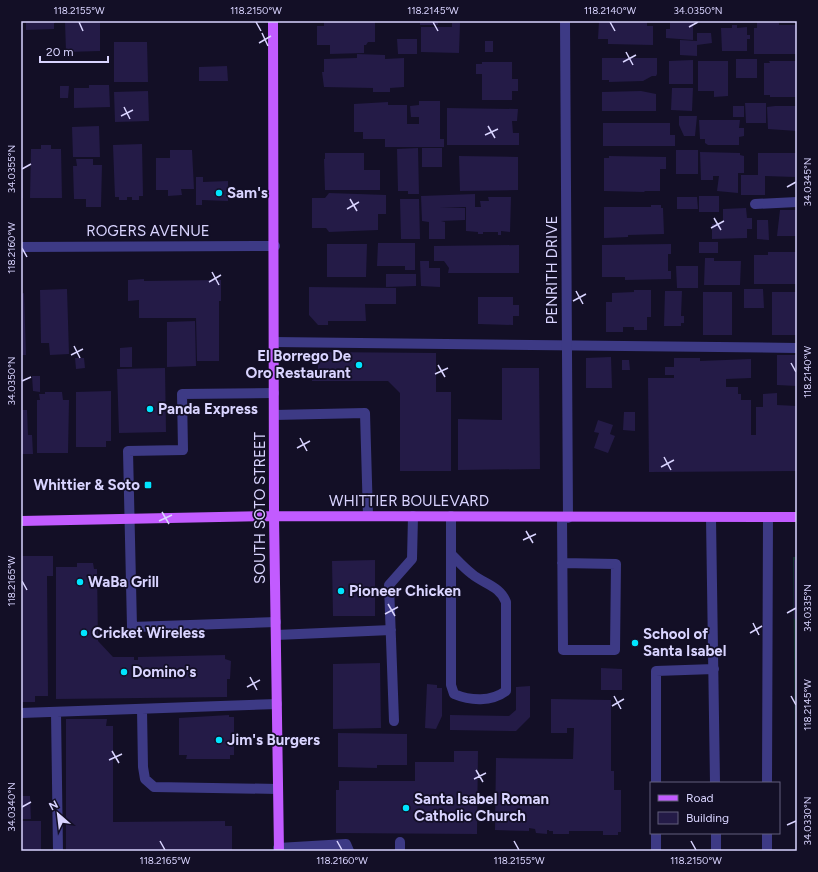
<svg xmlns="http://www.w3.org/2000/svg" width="818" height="872" viewBox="0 0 818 872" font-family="Figtree,sans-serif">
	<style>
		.green { fill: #12302f }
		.building { fill: #241b47 }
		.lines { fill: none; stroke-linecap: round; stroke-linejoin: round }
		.service { stroke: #3d3a85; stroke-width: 10 }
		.minor { stroke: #3d3a85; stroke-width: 10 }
		.primary { stroke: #c25bff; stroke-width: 10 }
		.ticks { fill: none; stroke: #d9d4ff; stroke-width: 1.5 }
		.poi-dot { fill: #00e5ff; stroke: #130f26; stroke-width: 1.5 }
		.labels { text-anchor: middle; stroke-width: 3.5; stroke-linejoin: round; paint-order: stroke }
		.poi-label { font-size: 15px; font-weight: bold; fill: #d9d4ff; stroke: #130f26; text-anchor: start }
		.street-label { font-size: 15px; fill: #d9d4ff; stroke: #130f26 }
		.neatline { fill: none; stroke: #d9d4ff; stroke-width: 1.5 }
		.ticks-label { font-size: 10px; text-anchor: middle; fill: #d9d4ff }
	</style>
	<rect width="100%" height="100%" fill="#130f26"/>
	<!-- green -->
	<path class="green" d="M793,557H797V851H796Z"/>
	<!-- building -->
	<path class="building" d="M23,21H55V23H54V29L26,30V22L23,23Z
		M65,21H100V51L66,52Z
		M324,21H375V42H368L366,45H364V53L330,54V45H317V26H324Z
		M420,21H438V25H420Z
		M599,21H647V26H653V45L608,44V39H598Z
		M670,21H693V40L666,38V29H670Z
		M757,21H779V25H797V54H754V28H757Z
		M452,23H460L459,53L421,52V27H452Z
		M732,25H737V28L747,27V35H750V39H747V51H722L721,28H732Z
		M697,33H711L712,43L697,45V56L680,55V40L697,41Z
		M397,39H417V54H398Z
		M485,41H493V52H485Z
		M114,42H147L148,82H114Z
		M357,54L385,55V59L404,58V87L390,88V92H373V88L324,87L322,72H324V59L357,58Z
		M602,58H657V74L656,76H652L643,81L609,82V80H602Z
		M736,59H757V78H736Z
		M693,60V84H669V61Z
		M698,61H728V96L714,97V91H698Z
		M769,61H797V97H770V95H764V63H770Z
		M482,62H512V79H518V91H512V100H482V74H476V64H482Z
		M227,66L228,81H199V67Z
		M89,85H109L110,107L74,108V88H89Z
		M60,86H69L68,98H60Z
		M672,88H693L692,111L671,110Z
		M148,91L149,121L115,122L114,92Z
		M641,91L656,94V111H602V92Z
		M419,101H440V139H444V147H385V139H363V132H354V104L388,102V105H407V124H419V117H411L410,106L419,105Z
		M745,103H766V123H746Z
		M733,106H744V117H733Z
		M775,106H797V131L768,129L767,107Z
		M447,108L518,109L517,121H512L513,133H519V145H447Z
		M679,116H697L695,136H684L679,125Z
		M699,120H740L739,128H744V136L739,137V145H708L705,143V139H700Z
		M603,123H670V135H675V146H603Z
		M99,126L100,157H73L72,127Z
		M142,144L143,196H139V200H132V197H127V200H119V197H115L113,145Z
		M41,145H51V149H61L62,198H30L31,149H41Z
		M418,148L419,194H408V191H398L397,149Z
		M422,148H442V167H422Z
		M170,150H192L194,189H181L182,195L168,196V190H156V158H170Z
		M676,150H698V174H676Z
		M700,152L740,153V155L744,156V173H738V193L717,191L719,176H713V180H701Z
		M325,153H364V170H380V190H325L324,159H325Z
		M758,153H797V181H795V177L765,176V195H741V175H758Z
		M459,156L518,157V190L460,191Z
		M609,156L666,157V169H660V191H644L645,192L604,191V158H609Z
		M76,159H93V165H102L101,207H86V199H74L73,166H77Z
		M21,166H22L23,198H21Z
		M196,177H203V182L228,181V201L202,200V205H196Z
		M329,193L386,195V214H378V230L329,232L326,228H312V198H325Z
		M475,194V207H481L480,201H489L488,197H511L510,232L501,231V235H498V232H483V234H478V232L466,231V207H439L465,208V220L441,221L445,222V239H429V222L422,221L421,196Z
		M699,196H719V212H699Z
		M677,197H697L698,209H677Z
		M400,199H419L420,239H401Z
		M651,205H661V208H663L664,234L628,235V237L604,238V207H651Z
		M746,208L747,218H752V229H747V238L712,239V224L723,223V209Z
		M780,210H797V236H777Z
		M757,220H768L769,240L757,239Z
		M699,242H718V253H699Z
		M378,243H415V270H405V266H377Z
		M327,244H367L366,277H327Z
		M671,244V254H668V271H671V279L625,280V277H602V245Z
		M519,245V273H448L449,268L444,261H434V246Z
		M768,252H797V284H754V255H768Z
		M705,258H714V261H741L740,285H704Z
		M420,261H429V268H440V287L421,286Z
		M676,266H698V288H677Z
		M386,274H416V286L386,287Z
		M144,279V281L221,280V301H219V361H197L196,318H139V300L128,301V280Z
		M309,287L396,288V304H365L366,321H328V325H318L309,315Z
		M67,289L69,354L50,355L49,343H41L40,290Z
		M744,289H763L764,308H744Z
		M634,290H651V317H647V330H634V327H623V332H606V302H612V293L634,292Z
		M665,291H682L681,316H684V323H681V326H664Z
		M703,292H732V335H703Z
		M772,292H797V335H772Z
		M24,293L26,355H21V294Z
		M478,297H513V305H519V316H513V325L478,324Z
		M195,321L196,366L167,367V322Z
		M132,347V367H120V348Z
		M318,352L436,353V392H451V471H400V393L388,381H312V370L318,369Z
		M777,355H797V386L777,385Z
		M611,357L612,388H586V358Z
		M75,358H84L85,368L76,369Z
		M674,358H700V361L751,359V378L726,379V387H738V394H741V400H751V435H756V407H763V394L777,393V405L797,406V471L649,472L648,378H674V375H665V367H674Z
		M622,360H629L630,370H622Z
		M165,368L166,432L119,433L117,369Z
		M502,368H539L540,469L458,470V419L502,420Z
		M32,376H40V392L33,391Z
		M111,391V441H106V447H76V392Z
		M45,392H62L63,400H69L68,453H37V400H40L39,394H45Z
		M21,410H27L28,435H32L33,454H21Z
		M624,412H635V431L623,430Z
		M598,420L613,425L610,434L615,436L608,453L594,448L599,433L594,432Z
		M21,556H53V576H47L48,696H35V702H21Z
		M375,560V616H333L332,561Z
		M794,560H797V619H794Z
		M77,563H93L94,569H97L98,641L113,657H134V660H138V657L225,655V659L231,661L230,679H227V697L56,699V567H77Z
		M380,663L381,728L333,729V664Z
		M601,668L622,669V690H601Z
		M427,684L437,685V688H442V716L436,729L425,728Z
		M530,686V717L516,731L450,730V715L509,716L516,710V687Z
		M551,699L611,700V771H614V790H621V832H618V835H603V831H569V834H553V831H549V830H547V834L536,833L535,829L529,828V831L495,830L496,758L573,759L574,728H567V733H551Z
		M229,715V717H234V755H230V759H186L187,755H179V718Z
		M66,719H107L106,726H113V822L225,821V826H232V851H66Z
		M338,733L407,734V765H377V768L338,767Z
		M454,751H478L477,834L336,833V790H339V781H415V762H454Z
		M21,796H30L31,819H21Z
		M21,821H41V851H21Z"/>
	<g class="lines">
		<!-- service -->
		<path class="service" d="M755,204L797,202
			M274,342L797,348
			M274,393L182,394L183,450L128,451L132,627L276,622
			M274,415L365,413L368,516
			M451,516V685L454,694C471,701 491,702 506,691V602C500,586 484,584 472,574C464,568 458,561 451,554
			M562,518L563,650H615L616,564L562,563
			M711,518L715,783
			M276,635L391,630
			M142,710L143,767L145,779L154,787L278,789
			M21,713L277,704
			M56,713L58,851
			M394,721L389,585L412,559L413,516
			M656,783V671L714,669
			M656,833V851
			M716,833V851
			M400,842V851
			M278,848L346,844L349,851"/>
		<!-- minor -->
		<path class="minor" d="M565,21L568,518
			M21,247L275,246
			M767,783L768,517
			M767,851V833"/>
		<!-- primary -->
		<path class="primary" d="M273,21L274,516L279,851
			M21,521L274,516L797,517"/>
	</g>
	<!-- ticks -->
	<path class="ticks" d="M79,22L83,31M256,22L261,31M433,22L438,31M610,22L615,31M689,27L698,22M262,33L268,46M259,43L271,36M626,52L633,65M623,62L636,55M124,107L130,119M121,116L133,110M488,126L495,138M485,135L498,129M22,169L31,164M787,187L796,182M350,199L357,211M347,209L359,202M714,218L721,230M711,228L724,221M22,248L27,257M212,272L219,285M209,282L221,275M576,291L583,304M573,301L586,294M74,346L80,358M71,355L83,349M791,363L796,372M438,365L445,377M435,374L448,368M22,381L31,377M300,438L307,451M297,448L310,441M664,457L671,470M661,467L674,460M162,512L169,524M159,521L172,515M526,531L533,543M523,540L536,534M22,581L27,590M388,604L395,616M787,613L796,608M385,614L398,607M753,623L759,635M750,633L762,626M250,677L257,690M247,687L260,680M614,696L621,709M791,696L796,705M612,706L624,699M112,751L119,763M109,760L122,754M476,770L483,782M474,779L486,773M22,807L31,802M787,825L796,821M160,841L165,850M337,841L342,850M514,841L519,850M691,841L696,850"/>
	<!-- markers -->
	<g class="poi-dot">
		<circle cx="219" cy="193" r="4"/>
		<circle cx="359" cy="365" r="4"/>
		<circle cx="150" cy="409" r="4"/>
		<rect x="144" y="481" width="8" height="8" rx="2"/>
		<circle cx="80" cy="582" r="4"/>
		<circle cx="341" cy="591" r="4"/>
		<circle cx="84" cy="633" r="4"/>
		<circle cx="635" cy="643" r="4"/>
		<circle cx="124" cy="672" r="4"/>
		<circle cx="219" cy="740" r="4"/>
		<circle cx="406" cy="808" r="4"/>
	</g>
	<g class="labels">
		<!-- poi labels -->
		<g class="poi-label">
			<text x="227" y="198">Sam's</text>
			<text x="351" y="361" text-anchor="end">El Borrego De<tspan x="351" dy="17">Oro Restaurant</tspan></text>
			<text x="158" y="414">Panda Express</text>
			<text x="140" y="490" text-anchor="end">Whittier &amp; Soto</text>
			<text x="88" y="587">WaBa Grill</text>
			<text x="349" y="596">Pioneer Chicken</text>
			<text x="92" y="638">Cricket Wireless</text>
			<text x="643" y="639">School of<tspan x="643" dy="17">Santa Isabel</tspan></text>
			<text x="132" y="677">Domino's</text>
			<text x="227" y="745">Jim's Burgers</text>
			<text x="414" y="804">Santa Isabel Roman<tspan x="414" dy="17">Catholic Church</tspan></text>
		</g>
		<!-- street labels -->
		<g class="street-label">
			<text x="148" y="236">ROGERS AVENUE</text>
			<text transform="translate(552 270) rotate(-90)" y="5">PENRITH DRIVE</text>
			<text x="409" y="506">WHITTIER BOULEVARD</text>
			<text transform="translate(260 508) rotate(-90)" y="5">SOUTH SOTO STREET</text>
		</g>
	</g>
	<!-- border -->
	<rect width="818" height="872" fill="none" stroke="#130f26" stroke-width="44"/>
	<!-- legend -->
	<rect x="650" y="782" width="130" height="52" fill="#130f26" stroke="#625e7d"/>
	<rect x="658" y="795" width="20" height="6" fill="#c25bff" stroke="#625e7d"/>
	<text x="686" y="802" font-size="12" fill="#d9d4ff">Road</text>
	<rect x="658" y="812" width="20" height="12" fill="#241b47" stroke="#625e7d"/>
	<text x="686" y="822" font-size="12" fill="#d9d4ff">Building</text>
	<!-- north arrow -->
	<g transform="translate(58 814) rotate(332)" stroke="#130f26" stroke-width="3" paint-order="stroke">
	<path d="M0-3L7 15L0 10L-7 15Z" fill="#d9d4ff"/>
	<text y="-6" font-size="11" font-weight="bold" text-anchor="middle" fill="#d9d4ff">N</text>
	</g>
	<!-- scale -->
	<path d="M40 56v6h68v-6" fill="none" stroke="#d9d4ff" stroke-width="2"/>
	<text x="46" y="56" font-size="12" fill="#d9d4ff" stroke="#130f26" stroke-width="3" paint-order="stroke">20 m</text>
	<rect x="22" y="22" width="774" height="828" class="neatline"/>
	<g class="ticks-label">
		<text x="79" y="14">118.2155°W</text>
		<text x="256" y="14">118.2150°W</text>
		<text x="433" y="14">118.2145°W</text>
		<text x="610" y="14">118.2140°W</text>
		<text x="698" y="14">34.0350°N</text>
		<text transform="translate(11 169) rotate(-90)" y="4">34.0355°N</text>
		<text transform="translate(807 182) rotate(-90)" y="4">34.0345°N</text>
		<text transform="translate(11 248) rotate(-90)" y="4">118.2160°W</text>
		<text transform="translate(807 372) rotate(-90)" y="4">118.2140°W</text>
		<text transform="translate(11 381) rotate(-90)" y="4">34.0350°N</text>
		<text transform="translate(11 581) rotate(-90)" y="4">118.2165°W</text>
		<text transform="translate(807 608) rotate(-90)" y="4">34.0335°N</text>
		<text transform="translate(807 705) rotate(-90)" y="4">118.2145°W</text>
		<text transform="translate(11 807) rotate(-90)" y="4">34.0340°N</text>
		<text transform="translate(807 821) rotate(-90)" y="4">34.0330°N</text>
		<text x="165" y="864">118.2165°W</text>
		<text x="342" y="864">118.2160°W</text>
		<text x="519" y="864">118.2155°W</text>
		<text x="696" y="864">118.2150°W</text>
	</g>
</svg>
